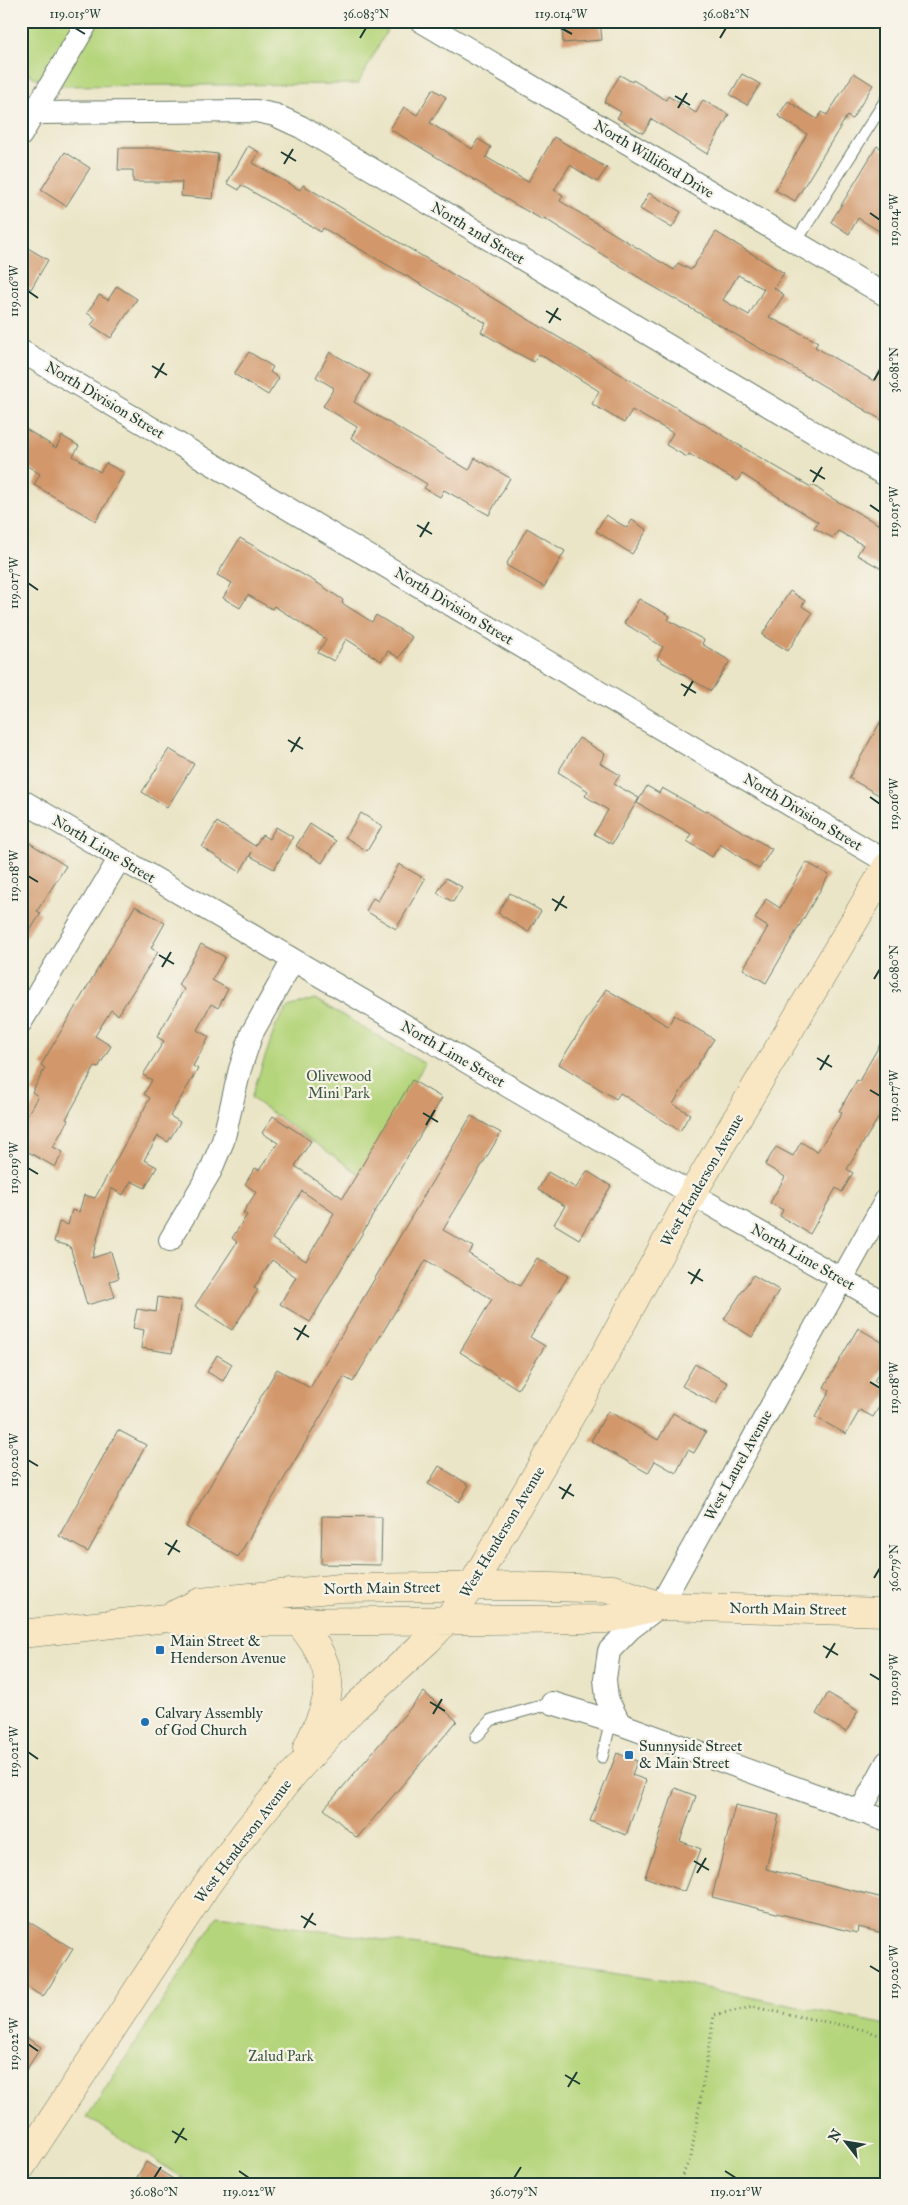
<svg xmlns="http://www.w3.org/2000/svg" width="908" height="2205" viewBox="0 0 908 2205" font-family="'IM FELL Great Primer',serif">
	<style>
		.green { fill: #b5d57c; stroke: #6a8958 }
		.building { fill: #d2976a; fill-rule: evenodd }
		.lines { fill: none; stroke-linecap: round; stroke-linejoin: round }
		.lane-casing { stroke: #667867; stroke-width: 13 }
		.street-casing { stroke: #667867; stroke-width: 24 }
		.secondary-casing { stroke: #667867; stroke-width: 29 }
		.path { stroke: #667867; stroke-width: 3; stroke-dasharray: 1 4; stroke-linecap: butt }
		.lane { stroke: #fff; stroke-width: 11 }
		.street { stroke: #fff; stroke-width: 22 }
		.secondary { stroke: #f9e7c3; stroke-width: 28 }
		.ticks { fill: none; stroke: #1f3d34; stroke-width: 2 }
		.poi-dot { fill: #1f6fb2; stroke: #f7f3e8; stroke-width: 2 }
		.labels { text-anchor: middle; stroke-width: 4.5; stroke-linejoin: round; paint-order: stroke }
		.street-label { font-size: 15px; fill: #1f3d34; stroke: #f7f3e8 }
		.park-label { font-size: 15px; fill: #3d5b42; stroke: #f7f3e8 }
		.poi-label { font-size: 15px; fill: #1f3d34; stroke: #f7f3e8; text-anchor: start }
		.neatline { fill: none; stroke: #1f3d34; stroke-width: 2 }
		.ticks-label { font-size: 12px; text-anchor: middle; fill: #1f3d34 }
	</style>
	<rect width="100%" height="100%" fill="#f7f3e8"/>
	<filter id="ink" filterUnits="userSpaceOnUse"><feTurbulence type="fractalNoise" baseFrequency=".02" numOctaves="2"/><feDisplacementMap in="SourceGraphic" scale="10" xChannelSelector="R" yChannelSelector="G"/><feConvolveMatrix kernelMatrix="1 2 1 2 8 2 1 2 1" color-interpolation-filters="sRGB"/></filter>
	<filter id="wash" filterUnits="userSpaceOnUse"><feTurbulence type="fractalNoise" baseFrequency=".0096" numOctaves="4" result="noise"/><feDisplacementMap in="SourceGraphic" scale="20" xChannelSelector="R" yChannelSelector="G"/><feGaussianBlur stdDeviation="1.12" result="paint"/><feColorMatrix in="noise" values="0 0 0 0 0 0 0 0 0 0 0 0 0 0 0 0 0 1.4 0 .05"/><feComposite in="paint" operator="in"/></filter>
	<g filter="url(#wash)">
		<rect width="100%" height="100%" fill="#ebe5c7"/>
		<!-- green -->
		<path class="green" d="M21,21H392L358,84L48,86L21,69Z
			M315,999L425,1064L358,1173L251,1098L276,1025L288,1007Z
			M218,1916L681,1983L887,2025V2184H193L87,2117Z"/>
		<g id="blocks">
			<!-- building -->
			<path class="building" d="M562,21H600L602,40L563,43Z
				M854,73L873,85L852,119L847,116L795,201L775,190L807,134L778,116L788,101L817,119L822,112L827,115Z
				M742,74L760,84L747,105L730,95Z
				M620,75L632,82L633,80L666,100L668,96L696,113L703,100L729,115L707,154L652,119L643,133L617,118L621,112L604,102Z
				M433,89L446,97L430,123L472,149L478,139L491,147L486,157L528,182L554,137L607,168L597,182L570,165L554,190L563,195L560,201L674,270L678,263L691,270L716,232L784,273L774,288L784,295L769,317L818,342L815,347L874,381L887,359V423L651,285L544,218L543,220L516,205L390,129L404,107L417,115ZM738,275L764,289L749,315L723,300Z
				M248,146L259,152L253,163L300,190L303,185L754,454L811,487L813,485L828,496L887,529V561L882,569L857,555L863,545L838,531L833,538L814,528L818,522L742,474L737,481L689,454L687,457L666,445L673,433L632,410L624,423L592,404L599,391L539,354L534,362L513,351L481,332L486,323L410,278L323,228L321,232L241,185L239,190L227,183Z
				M877,146L887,152V236L858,218L849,234L831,222Z
				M119,148H167L218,154L213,199L181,196L182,182H133V170H118Z
				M65,152L90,168L66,206L41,190Z
				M649,193L681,212L672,228L640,209Z
				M21,244L48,260L31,289L21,284Z
				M117,286L137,299L111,338L91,325L96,319L87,313L99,295L108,300Z
				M249,352L273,367L270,372L279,378L268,395L234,374Z
				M330,352L370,375L354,402L469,470L475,458L510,478L489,515L444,490L440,497L424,488L427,484L351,438L357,427L323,406L334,388L316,377Z
				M21,426L56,448L62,436L79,446L73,456L100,472L106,463L124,473L96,521L34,485L40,474L21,462Z
				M606,515L627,528L632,520L647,530L632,554L596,531Z
				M527,528L565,551L544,587L506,565Z
				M240,538L319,584L343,600L342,603L372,622L376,615L412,637L399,658L388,651L381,661L346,639L334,661L318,653L326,639L274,606L272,609L248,595L240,608L223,598L232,583L217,575Z
				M790,591L805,601L802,606L812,613L788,651L762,635Z
				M639,599L670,616L668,620L704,640L702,644L730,661L711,691L657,659L663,647L624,623Z
				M887,710V782L879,795L849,778Z
				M579,738L605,754L600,763L620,775L614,784L639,798L612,844L594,834L608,810L585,796L588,791L558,772Z
				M169,749L194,764L167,808L142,792Z
				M647,786L659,793L662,788L705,812L706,810L772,849L759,869L720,844L712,857L687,841L691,834L637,803Z
				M361,813L382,826L367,851L345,837Z
				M217,822L255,846L262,835L269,839L276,827L293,837L274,869L250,856L252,852L240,872L202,847Z
				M310,824L336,841L322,863L296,846Z
				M28,842L66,866L37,911L41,913L21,945V852Z
				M806,862L829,875L766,983L743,969L768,927L755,919L766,899L780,908Z
				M399,864L425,879L396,929L366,911L373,898L378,901Z
				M446,878L462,887L453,902L437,893Z
				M510,893L541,911L528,932L498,913Z
				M135,906L165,923L151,948L158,952L118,1015L111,1010L95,1036L111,1046L98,1068L95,1067L66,1119L68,1120L53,1147L63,1152L55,1167L21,1148V1126L38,1096L32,1092L45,1068L41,1065Z
				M201,944L225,957L212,980L228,989L218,1008L211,1004L197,1030L209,1037L193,1066L198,1069L170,1116L180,1122L168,1142L158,1136L144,1160L157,1167L145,1188L131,1181L123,1195L111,1188L92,1258L111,1252L119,1278L110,1281L115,1297L87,1305L70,1246L54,1242L59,1222L68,1225L72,1210L79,1212L84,1195L95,1198L150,1098L144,1094L152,1080L143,1075L164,1041L157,1037L184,989L178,985Z
				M606,989L668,1026L674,1015L714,1039L673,1104L690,1114L680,1131L620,1093L616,1099L559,1064Z
				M887,1032V1104L847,1169L853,1173L842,1192L836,1188L810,1234L780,1216L783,1210L770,1203L785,1177L765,1165L776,1147L793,1156L801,1142L817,1152L842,1113L839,1111L857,1080L859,1081Z
				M412,1080L442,1098L310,1322L280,1304L296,1277L272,1260L254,1288L258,1290L232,1330L195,1306L237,1242L232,1238L247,1215L243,1213L256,1192L245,1184L255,1168L259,1170L278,1143L262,1133L273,1116L311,1141L295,1166L343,1198ZM302,1191L334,1213L306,1261L272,1239Z
				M471,1116L501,1133L443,1230L473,1247L469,1254L520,1286L537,1258L568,1276L530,1337L545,1346L518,1389L460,1352L492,1299L426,1260L353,1382L344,1377L238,1557L186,1527L277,1369L310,1388Z
				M587,1171L611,1186L579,1239L554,1224L565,1206L538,1190L548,1172L576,1188Z
				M753,1275L779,1290L752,1337L724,1319Z
				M158,1297L181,1301L172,1353L141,1348L144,1330L133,1328L137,1309L156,1312Z
				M858,1328L887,1345V1359L874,1381L887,1389V1394L873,1417L860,1410L846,1434L815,1417L830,1391L824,1387Z
				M217,1355L232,1364L223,1381L207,1372Z
				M695,1364L728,1383L716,1404L682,1386Z
				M608,1411L658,1440L673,1413L706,1432L694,1453L688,1450L676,1473L655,1461L648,1473L591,1441Z
				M118,1430L146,1445L88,1552L59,1536Z
				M439,1466L469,1485L459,1502L428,1484Z
				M322,1516L382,1517L381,1565L321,1564Z
				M424,1692L457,1721L357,1838L324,1809Z
				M828,1693L858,1711L846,1732L816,1714Z
				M617,1753L637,1761L632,1775L646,1780L626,1835L590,1821Z
				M675,1788L696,1796L680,1841L701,1849L685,1892L645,1877Z
				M735,1805L779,1815L766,1869L887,1899V1934L858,1927L857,1933L712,1897Z
				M21,1917L73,1949L43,1997L21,1983Z
				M21,2034L41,2047L21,2078Z
				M146,2162L181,2184H133Z"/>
		</g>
	</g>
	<g filter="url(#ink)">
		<use href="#blocks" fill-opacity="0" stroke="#667867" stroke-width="1"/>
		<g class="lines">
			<!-- lane casing -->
			<g class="lane-casing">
				<path id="lane" d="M795,243L887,98
					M476,1737L491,1720L552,1703
					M602,1757L611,1721"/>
			</g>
			<!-- street casing -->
			<g class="street-casing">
				<path id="street" d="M421,21L887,296
					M35,113L256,111L275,115L301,127L887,476
					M21,135L88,21
					M21,351L887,862
					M21,800L692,1194L887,1305
					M21,1022L120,858
					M170,1240L210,1172L223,1141L240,1069L252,1033L293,960
					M552,1703L620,1724L887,1821
					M620,1724L607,1699L605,1679L609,1651L630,1629L660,1606L887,1198
					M860,1812L887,1762"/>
			</g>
			<!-- secondary casing -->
			<g class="secondary-casing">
				<path id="secondary" d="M167,1618L200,1602L340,1588L518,1586L613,1589L660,1606
					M299,1622C339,1673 334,1692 307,1748
					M21,1634L167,1618L200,1626L268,1622L607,1619L660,1606L887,1612
					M21,2167L206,1886L245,1833L296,1771L353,1709L428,1640L447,1620L471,1587L585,1391L692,1194L887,866"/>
			</g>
			<!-- path -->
			<path class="path" d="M678,2184L691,2157L714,2015L753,2007L865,2030L887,2038"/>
			<!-- lane -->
			<use href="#lane" class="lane"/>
			<!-- street -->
			<use href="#street" class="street"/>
			<!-- secondary -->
			<use href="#secondary" class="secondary"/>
		</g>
	</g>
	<!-- ticks -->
	<path class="ticks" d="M75,28L85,34M561,28L572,34M360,38L366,28M720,38L726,28M675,96L690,105M678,108L687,93M281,152L296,161M284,164L293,149M870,213L880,220M28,291L38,298M546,311L561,320M549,323L558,308M152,366L167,375M155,378L164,363M874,380L880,370M810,470L825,479M813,482L822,467M870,505L880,512M417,525L432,534M420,537L429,522M28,583L38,590M681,684L696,693M684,696L693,681M288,740L303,749M291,752L300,737M870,797L880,804M28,876L38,882M552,899L567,908M555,911L564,896M159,955L174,964M162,967L171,952M874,979L880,969M817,1058L832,1067M820,1070L829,1055M870,1090L880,1096M423,1113L438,1122M426,1125L435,1110M28,1168L38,1174M688,1272L703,1281M691,1284L700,1269M294,1328L309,1337M297,1340L306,1325M870,1382L880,1388M28,1460L38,1466M559,1487L574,1496M562,1499L571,1484M165,1543L180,1552M168,1555L177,1540M874,1578L880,1568M823,1646L838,1655M826,1658L835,1643M870,1674L880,1680M430,1702L445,1711M433,1714L442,1699M28,1752L38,1759M694,1861L709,1870M697,1873L706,1858M301,1916L316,1925M304,1928L313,1913M870,1966L880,1972M28,2044L38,2051M565,2075L580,2084M568,2087L577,2072M172,2131L187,2140M175,2143L184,2128M239,2171L249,2178M725,2171L736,2178M154,2178L161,2167M514,2178L521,2167"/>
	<!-- markers -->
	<g class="poi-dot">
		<rect x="155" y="1645" width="10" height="10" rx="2.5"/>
		<circle cx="145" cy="1722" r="5"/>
		<rect x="624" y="1750" width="10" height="10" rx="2.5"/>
	</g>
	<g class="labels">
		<!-- street labels -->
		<g class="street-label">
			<text transform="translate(654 159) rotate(31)" y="5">North Williford Drive</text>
			<text transform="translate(478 233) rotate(31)" y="5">North 2nd Street</text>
			<text transform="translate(105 400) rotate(31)" y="5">North Division Street</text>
			<text transform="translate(454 606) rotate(31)" y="5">North Division Street</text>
			<text transform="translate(803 812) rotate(31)" y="5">North Division Street</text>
			<text transform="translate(104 849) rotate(31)" y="5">North Lime Street</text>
			<text transform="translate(453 1054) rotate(30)" y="5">North Lime Street</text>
			<text transform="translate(702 1180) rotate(-60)" y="5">West Henderson Avenue</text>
			<text transform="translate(803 1257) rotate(30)" y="5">North Lime Street</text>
			<text transform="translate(738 1465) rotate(-61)" y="5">West Laurel Avenue</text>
			<text transform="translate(502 1532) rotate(-59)" y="5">West Henderson Avenue</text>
			<text transform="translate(382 1588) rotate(-1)" y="5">North Main Street</text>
			<text transform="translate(788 1609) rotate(1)" y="5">North Main Street</text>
			<text transform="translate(243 1841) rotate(-53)" y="5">West Henderson Avenue</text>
		</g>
		<!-- park labels -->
		<g class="park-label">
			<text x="339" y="1081">Olivewood<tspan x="339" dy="17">Mini Park</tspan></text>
			<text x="281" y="2061">Zalud Park</text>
		</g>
		<!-- poi labels -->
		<g class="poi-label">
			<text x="170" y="1646">Main Street &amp;<tspan x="170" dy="17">Henderson Avenue</tspan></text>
			<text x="155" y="1718">Calvary Assembly<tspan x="155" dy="17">of God Church</tspan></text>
			<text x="639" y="1751">Sunnyside Street<tspan x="639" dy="17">&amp; Main Street</tspan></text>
		</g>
	</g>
	<!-- margin -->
	<rect width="908" height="2205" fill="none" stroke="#f7f3e8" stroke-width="55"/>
	<!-- north arrow -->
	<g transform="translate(846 2142) rotate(301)" stroke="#f7f3e8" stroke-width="4" paint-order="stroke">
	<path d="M0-4L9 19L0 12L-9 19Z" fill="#1f3d34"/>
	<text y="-8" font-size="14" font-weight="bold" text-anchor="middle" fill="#1f3d34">N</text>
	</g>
	<rect x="28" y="28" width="852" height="2150" class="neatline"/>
	<g class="ticks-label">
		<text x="75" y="18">119.015°W</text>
		<text x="366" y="18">36.083°N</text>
		<text x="561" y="18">119.014°W</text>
		<text x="726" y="18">36.082°N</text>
		<text transform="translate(894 220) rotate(-90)" y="4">119.014°W</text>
		<text transform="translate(14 291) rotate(-90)" y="4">119.016°W</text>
		<text transform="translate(894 370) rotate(-90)" y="4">36.081°N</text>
		<text transform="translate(894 512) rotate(-90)" y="4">119.015°W</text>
		<text transform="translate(14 583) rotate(-90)" y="4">119.017°W</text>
		<text transform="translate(894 804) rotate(-90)" y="4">119.016°W</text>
		<text transform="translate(14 876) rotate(-90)" y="4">119.018°W</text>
		<text transform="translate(894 969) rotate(-90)" y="4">36.080°N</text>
		<text transform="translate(894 1096) rotate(-90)" y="4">119.017°W</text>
		<text transform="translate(14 1168) rotate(-90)" y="4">119.019°W</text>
		<text transform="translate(894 1388) rotate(-90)" y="4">119.018°W</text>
		<text transform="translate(14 1460) rotate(-90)" y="4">119.020°W</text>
		<text transform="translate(894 1568) rotate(-90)" y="4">36.079°N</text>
		<text transform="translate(894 1680) rotate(-90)" y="4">119.019°W</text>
		<text transform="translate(14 1752) rotate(-90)" y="4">119.021°W</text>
		<text transform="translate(894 1972) rotate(-90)" y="4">119.020°W</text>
		<text transform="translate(14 2044) rotate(-90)" y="4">119.022°W</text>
		<text x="154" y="2196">36.080°N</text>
		<text x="249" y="2196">119.022°W</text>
		<text x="514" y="2196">36.079°N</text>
		<text x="736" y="2196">119.021°W</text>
	</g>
</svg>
